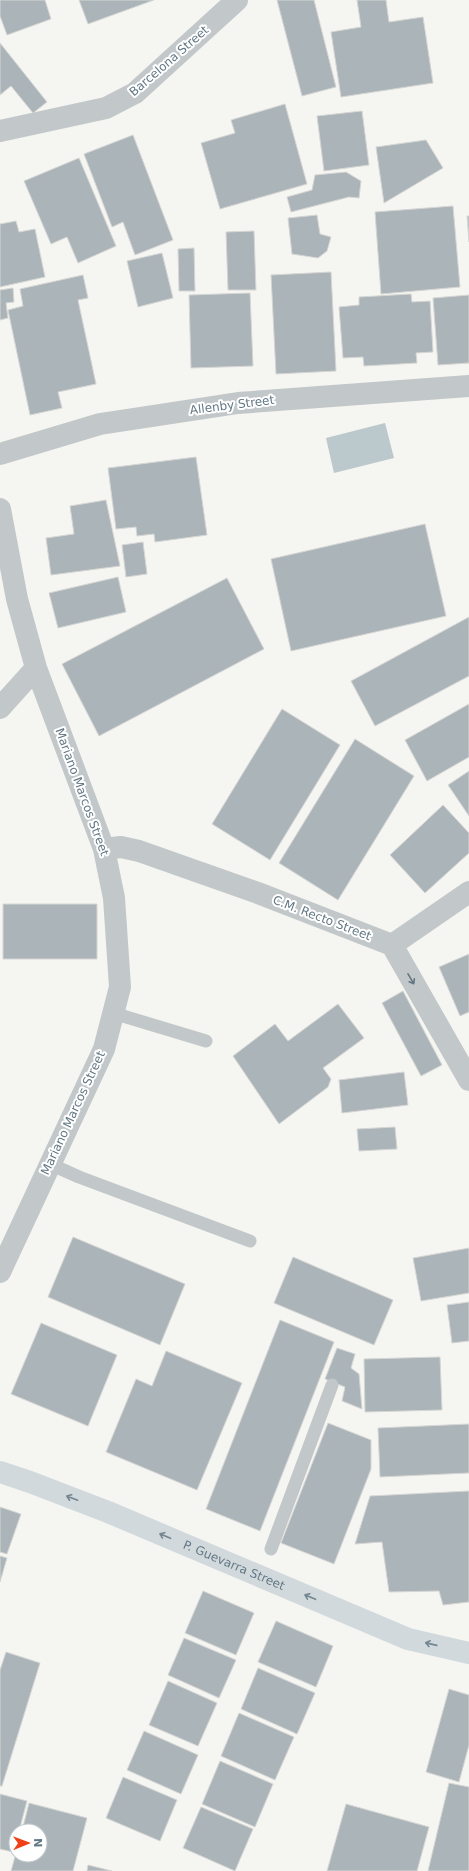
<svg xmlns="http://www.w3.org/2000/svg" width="469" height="1871" viewBox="0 0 469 1871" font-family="'DejaVu Sans',sans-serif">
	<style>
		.water { fill: #bbc8cc }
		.building { fill: #abb4b9; stroke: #d6d6d4 }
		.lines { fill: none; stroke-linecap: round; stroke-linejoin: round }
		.lane { stroke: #c2c7c9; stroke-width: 13 }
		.street { stroke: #c2c7c9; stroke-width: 22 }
		.secondary { stroke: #d2d9dc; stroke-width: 22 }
		.oneway { stroke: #627784 }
		.oneway2 { stroke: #738691 }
		.labels { text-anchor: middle; stroke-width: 4; stroke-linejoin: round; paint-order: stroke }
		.street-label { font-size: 12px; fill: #627784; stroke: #fff }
	</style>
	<rect width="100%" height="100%" fill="#f5f5f1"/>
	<!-- water -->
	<path class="water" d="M385,423L394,458L334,473L326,438Z"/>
	<!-- building -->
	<path class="building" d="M0,0H45L51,19L7,35L0,16Z
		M79,0H154L88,24Z
		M277,0H314L336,87L302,96Z
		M357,0H386L389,22L423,17L433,83L341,97L331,32L361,27Z
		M0,43L47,102L33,113L11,86L0,95Z
		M285,104L307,184L220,209L201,143L235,133L231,120Z
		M362,111L369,165L324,171L317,116Z
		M133,135L173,240L135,255L123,222L112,227L84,154Z
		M426,140L443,168L384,203L376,147Z
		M79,158L116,246L78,263L67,237L51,244L24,181Z
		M346,172L361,181L359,198L349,197L291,212L287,197L312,190L315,175Z
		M453,206L460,287L381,294L375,212Z
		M317,215L320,234L331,237L327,251L318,258L292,254L288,218Z
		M467,216H469V242Z
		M16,221L19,232L35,229L45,277L0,287V224Z
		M254,231L256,290H228L226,232Z
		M194,248L195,291H179L178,249Z
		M162,253L173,298L138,307L127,261Z
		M331,272L336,371L276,374L271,275Z
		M83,275L88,298L78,300L96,384L58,392L62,408L30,415L8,310L23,306L20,289Z
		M13,288L14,302L6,303L8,318L0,320V290Z
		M250,293L253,366L191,368L189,295Z
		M411,294L412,302L430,301L433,352L416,353L417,363L364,366L363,357L343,358L339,307L359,305V297Z
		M469,295V363L438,365L433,298Z
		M196,457L207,535L155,542L154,534L137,536L136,527L116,529L108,468Z
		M106,500L120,566L51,575L46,538L74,534L70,506Z
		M425,524L446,616L291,651L271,559Z
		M143,542L147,574L126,577L122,545Z
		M118,577L126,612L58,628L49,593Z
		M227,578L264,649L99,736L62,664Z
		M469,617V676L375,726L351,681Z
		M469,704V757L427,781L405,740Z
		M282,709L340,745L270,860L212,824Z
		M355,739L414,776L338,900L279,863Z
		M469,771V816L448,785Z
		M443,805L469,833V853L425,893L390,855Z
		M3,904H97V959H3Z
		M469,954V1012L460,1016L439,967Z
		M403,991L442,1065L421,1076L382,1003Z
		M338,1004L364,1038L323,1068L331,1079L328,1087L279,1124L233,1056L275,1024L288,1041Z
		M404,1072L408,1105L342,1113L339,1080Z
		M395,1127L397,1149L359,1151L357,1129Z
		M73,1237L185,1284L160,1345L48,1297Z
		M469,1248V1293L421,1301L413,1258Z
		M293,1257L393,1300L374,1345L274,1303Z
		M469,1302V1341L452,1343L447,1305Z
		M280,1320L334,1342L260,1531L206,1509Z
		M41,1323L117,1355L88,1426L11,1394Z
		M337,1348L355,1354L351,1368L359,1374L362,1409L342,1401L345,1387L325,1379Z
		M166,1351L242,1383L197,1490L106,1452L136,1379L152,1386Z
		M440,1357L442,1410L365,1412L364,1359Z
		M328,1423L371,1440V1469L334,1564L281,1543Z
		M469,1424V1473L380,1477L378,1428Z
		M469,1491V1602L443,1605L439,1591L389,1592L382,1542L355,1544L370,1496Z
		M0,1507L21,1514L7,1554L0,1552Z
		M0,1556L7,1558L0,1582Z
		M203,1591L254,1613L236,1655L185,1633Z
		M276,1621L333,1646L316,1687L258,1662Z
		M184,1638L236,1660L219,1698L168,1675Z
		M6,1652L40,1663L2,1786H0V1670Z
		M258,1668L315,1693L297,1734L241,1709Z
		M168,1681L217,1703L198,1746L149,1725Z
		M449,1689L469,1695V1745L459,1782L426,1772Z
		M239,1713L294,1737L275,1780L221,1756Z
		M144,1731L198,1755L181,1794L127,1770Z
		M220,1761L273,1784L255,1827L202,1804Z
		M123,1777L177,1800L160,1841L106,1818Z
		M449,1783L469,1787V1871H428Z
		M0,1794L27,1801L19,1831H16V1843L13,1852L0,1849Z
		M29,1803L87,1818L73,1871H11L16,1853V1855H40V1831H22Z
		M346,1804L429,1827L417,1871H327Z
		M201,1807L253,1829L235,1871L183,1848Z
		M88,1865L112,1871H87Z"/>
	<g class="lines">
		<!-- lane -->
		<path class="lane" d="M113,1013L206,1041
			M50,1164L79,1177L250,1241
			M271,1549L332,1385"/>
		<!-- street -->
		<path class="street" d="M0,131L106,108L135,93L237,0
			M0,454L100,424L238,403L469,386
			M0,509L17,599L36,668L104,849L114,898L120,987L104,1049L0,1272
			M0,708L36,668
			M104,849L121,847L139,851L258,893L392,945L469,1080
			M392,945L469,892"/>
		<!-- secondary -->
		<path class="secondary" id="s1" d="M0,1472L30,1482L108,1512L408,1639L469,1653"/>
	</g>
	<!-- one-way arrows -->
	<defs><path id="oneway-shaft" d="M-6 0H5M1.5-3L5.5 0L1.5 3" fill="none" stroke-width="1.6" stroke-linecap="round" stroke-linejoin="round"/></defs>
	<use class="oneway" href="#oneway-shaft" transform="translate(411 979) rotate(60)"/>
	<g class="oneway2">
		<use href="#oneway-shaft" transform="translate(72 1498) rotate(-159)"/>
		<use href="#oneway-shaft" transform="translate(165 1536) rotate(-157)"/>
		<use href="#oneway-shaft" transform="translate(310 1597) rotate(-157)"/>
		<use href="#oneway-shaft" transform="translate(431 1644) rotate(-167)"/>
	</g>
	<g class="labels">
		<!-- street labels -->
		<g class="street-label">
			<text transform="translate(169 61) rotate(-41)" y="4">Barcelona Street</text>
			<text transform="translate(232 405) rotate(-7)" y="4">Allenby Street</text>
			<text transform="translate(82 792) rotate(70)" y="4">Mariano Marcos Street</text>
			<text transform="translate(322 918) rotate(21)" y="4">C.M. Recto Street</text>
			<text transform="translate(73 1113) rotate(-65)" y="4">Mariano Marcos Street</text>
			<text dy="4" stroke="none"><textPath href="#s1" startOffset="252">P. Guevarra Street</textPath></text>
		</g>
	</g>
	<!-- north arrow -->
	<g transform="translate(28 1843) rotate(89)"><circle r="19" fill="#ffffff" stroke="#c0c9ce"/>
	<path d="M0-3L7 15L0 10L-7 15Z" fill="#f04017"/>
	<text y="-6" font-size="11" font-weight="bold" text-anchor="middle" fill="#627784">N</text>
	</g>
</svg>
